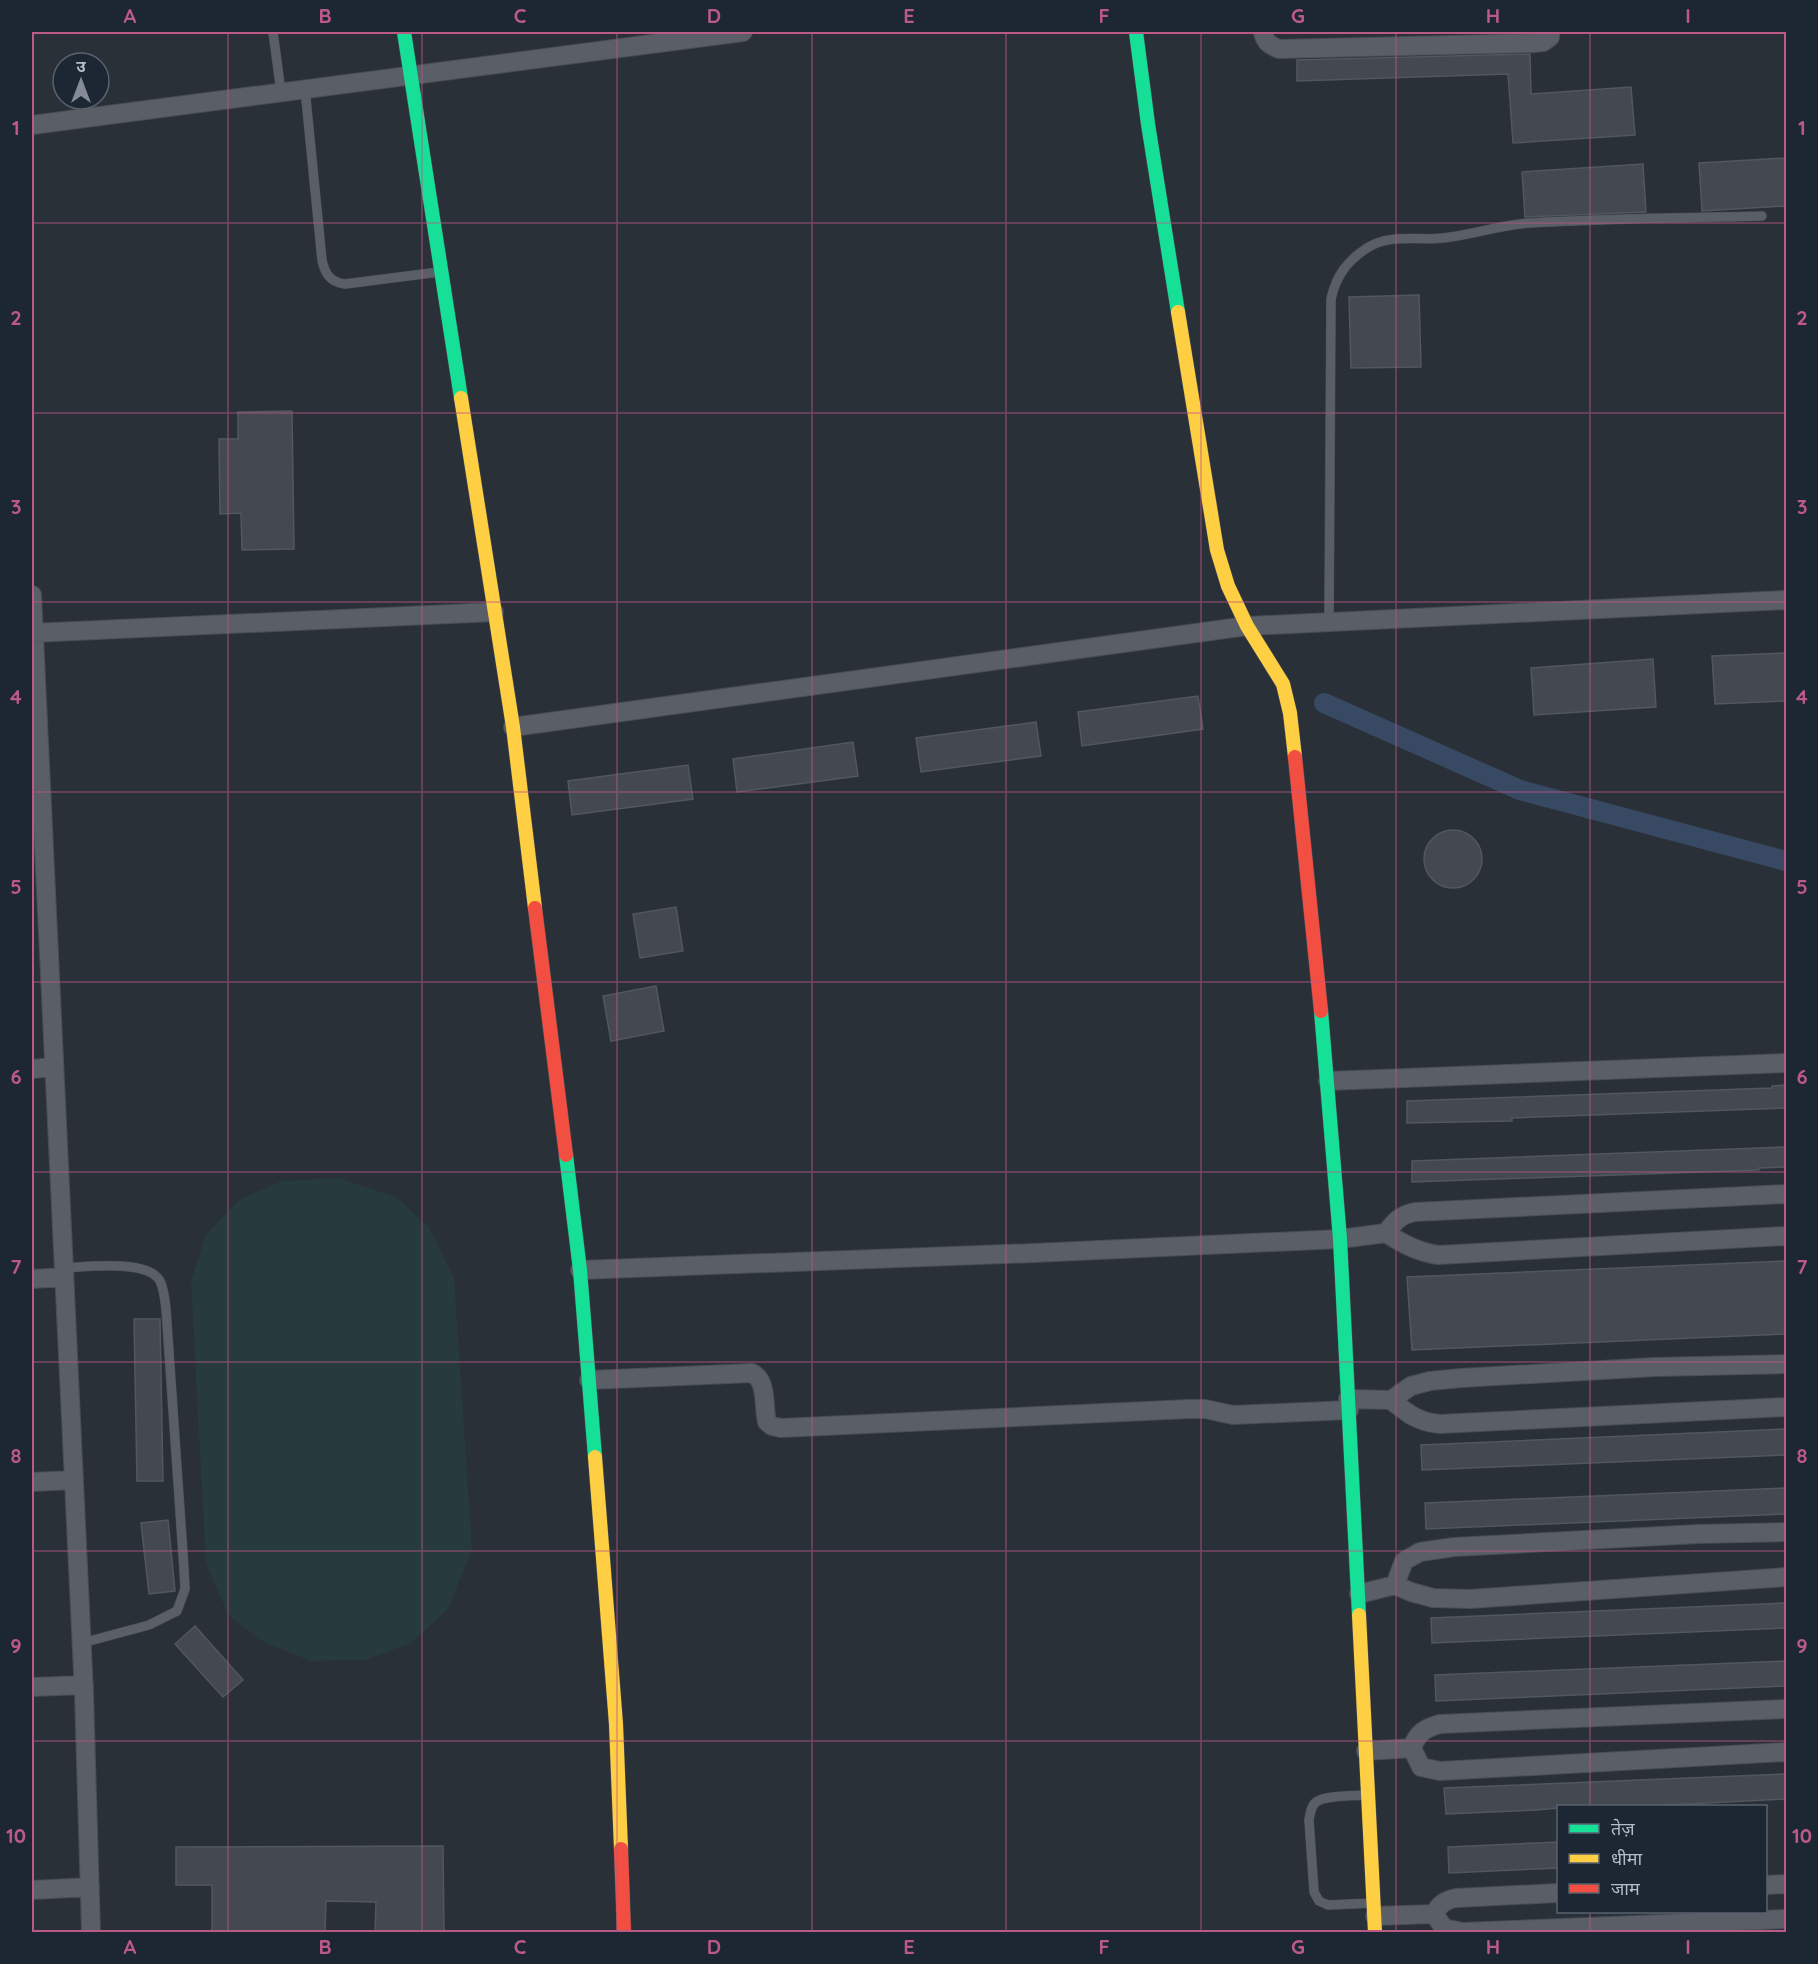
<svg xmlns="http://www.w3.org/2000/svg" width="1818" height="1964" viewBox="0 0 1818 1964" font-family="Quicksand,'Noto Sans Devanagari',sans-serif">
	<style>
		.green { fill: #273a3e }
		.lines { fill: none; stroke-linecap: round; stroke-linejoin: round }
		.canal { stroke: #384963; stroke-width: 20 }
		.building { fill: #444950; stroke: #52575f; stroke-width: 1.5 }
		.lane-casing { stroke: #484c53; stroke-width: 10 }
		.street-casing { stroke: #484c53; stroke-width: 20 }
		.fast-casing { stroke: #484c53; stroke-width: 15 }
		.slow-casing { stroke: #484c53; stroke-width: 15 }
		.jam-casing { stroke: #484c53; stroke-width: 15 }
		.lane { stroke: #5a5e66; stroke-width: 9 }
		.street { stroke: #5a5e66; stroke-width: 18 }
		.fast { stroke: #16e098; stroke-width: 14 }
		.slow { stroke: #ffcf43; stroke-width: 14 }
		.jam { stroke: #f24e42; stroke-width: 14 }
		.grid { fill: none; stroke: #bc5a87; stroke-width: 1.5; stroke-opacity: 0.55 }
		.neatline { fill: none; stroke: #bc5a87; stroke-width: 2 }
		.grid-label { font-size: 20px; text-anchor: middle; font-weight: bold; fill: #bc5a87 }
	</style>
	<rect width="100%" height="100%" fill="#2a3038"/>
	<!-- green -->
	<path class="green" d="M338,1178L396,1197L429,1227L454,1278L472,1549L448,1609L411,1643L365,1660L311,1661L262,1641L229,1616L206,1564L191,1282L205,1236L240,1199L282,1181Z"/>
	<g class="lines">
		<!-- canal -->
		<path class="canal" d="M1324,703L1520,790L1786,861"/>
	</g>
	<!-- building -->
	<path class="building" d="M1530,54L1531,94L1631,87L1635,135L1513,143L1508,74L1297,81V60Z
		M1786,158V206L1702,211L1699,163Z
		M1643,164L1646,212L1525,217L1522,172Z
		M1419,295L1421,367L1351,368L1349,297Z
		M292,411L294,549L242,550L241,513L220,514L219,439H238V412Z
		M1786,653V701L1715,704L1712,656Z
		M1653,659L1656,707L1534,715L1531,668Z
		M1198,696L1203,729L1082,746L1078,712Z
		M1036,722L1041,756L921,772L916,738Z
		M853,742L858,776L737,792L733,759Z
		M688,765L693,799L572,815L568,781Z
		M1424 859a29 29 0 1 1 58 0a29 29 0 1 1-58 0Z
		M676,907L683,951L640,958L633,914Z
		M656,986L664,1031L611,1041L603,996Z
		M1786,1085V1108L1512,1118V1121L1407,1123V1101L1772,1088V1086Z
		M1786,1147V1167L1759,1168V1170L1412,1182V1161Z
		M1786,1261V1334L1412,1350L1407,1277Z
		M134,1319H160L163,1481H137Z
		M1786,1429V1455L1422,1470L1421,1445Z
		M1786,1488V1514L1426,1529L1425,1503Z
		M168,1520L175,1591L149,1594L141,1523Z
		M1786,1603V1628L1432,1643L1431,1618Z
		M195,1626L243,1680L223,1697L175,1644Z
		M1786,1661V1686L1436,1701L1435,1675Z
		M1786,1774V1799L1668,1805L1558,1806V1808L1537,1810L1446,1814L1444,1788Z
		M1558,1842V1868L1449,1873L1448,1847Z
		M443,1846L444,1932H375L376,1902L326,1901L325,1932H212V1885H176V1847Z"/>
	<g class="lines">
		<!-- lane casing -->
		<g class="lane-casing">
			<path id="lane" d="M273,32L281,92
				M305,89L322,260C325,274 330,282 345,284L439,272
				M1329,622L1331,299C1336,276 1347,261 1367,248C1391,233 1417,241 1443,238C1472,235 1500,225 1528,223C1606,218 1684,218 1762,216
				M64,1268C86,1267 148,1259 160,1281C164,1289 165,1300 166,1309L184,1569L185,1589L177,1611L149,1625L82,1643
				M1366,1795C1355,1796 1325,1795 1316,1802C1311,1806 1310,1814 1309,1820L1314,1892L1319,1901L1328,1905L1373,1903"/>
		</g>
		<!-- street casing -->
		<g class="street-casing">
			<path id="street" d="M1263,32C1265,42 1269,45 1279,49L1534,43L1543,42L1550,37V32
				M32,125L743,32
				M32,595L84,1693L91,1932
				M32,633L494,612
				M513,727L1247,626L1786,600
				M32,1069L54,1067
				M1328,1081L1786,1063
				M1386,1233C1403,1244 1418,1252 1438,1255L1786,1236
				M580,1270L1034,1253L1340,1239L1386,1233C1395,1221 1400,1215 1415,1212L1786,1194
				M32,1279L64,1277
				M589,1380L752,1373C768,1381 763,1407 767,1422L772,1426L781,1428L1189,1409H1205L1233,1415L1349,1410
				M1348,1399L1391,1400L1411,1386L1430,1381L1461,1378L1655,1367L1786,1364
				M1391,1400C1408,1414 1418,1422 1440,1424L1786,1407
				M32,1482L74,1480
				M1395,1585L1404,1561L1420,1552L1454,1547L1698,1534L1786,1532
				M1359,1594L1395,1585L1411,1592L1433,1598L1470,1599L1786,1577
				M32,1687L84,1685
				M1412,1748L1421,1767L1440,1771L1786,1752
				M1366,1751L1412,1748C1417,1733 1425,1728 1440,1724L1786,1709
				M1766,1885L1786,1884
				M32,1890L90,1887
				M1434,1914L1444,1928L1462,1932L1786,1919
				M1375,1916L1434,1914C1440,1904 1445,1900 1456,1898L1558,1893"/>
		</g>
		<!-- fast casing -->
		<g class="fast-casing">
			<path id="fast" d="M404,32L461,398
				M1136,32L1148,124L1178,312
				M1321,1011L1340,1239L1359,1615
				M566,1155L580,1270L595,1457"/>
		</g>
		<!-- slow casing -->
		<g class="slow-casing">
			<path id="slow" d="M1178,312L1217,550L1228,586L1247,626L1283,684L1290,713L1295,757
				M461,398L513,727L535,908
				M595,1457L616,1724L621,1849
				M1359,1615L1375,1932"/>
		</g>
		<!-- jam casing -->
		<g class="jam-casing">
			<path id="jam" d="M1295,757L1321,1011
				M535,908L566,1155
				M621,1849L624,1932"/>
		</g>
		<!-- lane -->
		<use href="#lane" class="lane"/>
		<!-- street -->
		<use href="#street" class="street"/>
		<!-- fast -->
		<use href="#fast" class="fast"/>
		<!-- slow -->
		<use href="#slow" class="slow"/>
		<!-- jam -->
		<use href="#jam" class="jam"/>
	</g>
	<!-- grid -->
	<path class="grid" d="M228,32V1932M422,32V1932M617,32V1932M812,32V1932M1006,32V1932M1201,32V1932M1396,32V1932M1590,32V1806M32,223H1786M32,413H1786M32,602H1786M32,792H1786M32,982H1786M32,1172H1786M32,1362H1786M32,1551H1786M32,1741H1786M1590,1912V1932"/>
	<!-- border -->
	<rect width="1818" height="1964" fill="none" stroke="#1d2633" stroke-width="66"/>
	<!-- legend -->
	<rect x="1557" y="1805" width="210" height="108" fill="#1d2633" stroke="#59626f" stroke-width="1.5"/>
	<rect x="1569" y="1824" width="30" height="9" fill="#16e098" stroke="#59626f" stroke-width="1.5"/>
	<text x="1611" y="1835" font-size="18" fill="#b4bcc9">तेज़</text>
	<rect x="1569" y="1854" width="30" height="9" fill="#ffcf43" stroke="#59626f" stroke-width="1.5"/>
	<text x="1611" y="1865" font-size="18" fill="#b4bcc9">धीमा</text>
	<rect x="1569" y="1884" width="30" height="9" fill="#f24e42" stroke="#59626f" stroke-width="1.5"/>
	<text x="1611" y="1895" font-size="18" fill="#b4bcc9">जाम</text>
	<!-- north arrow -->
	<g transform="translate(81 81)"><circle r="28" fill="#1d2633" stroke="#59626f" stroke-width="1.5"/>
	<path d="M0-4.5L10 22L0 15L-10 22Z" fill="#848b96"/>
	<text y="-9" font-size="16" font-weight="bold" text-anchor="middle" fill="#b4bcc9">उ</text>
	</g>
	<rect x="33" y="33" width="1752" height="1898" class="neatline"/>
	<g class="grid-label">
		<text x="130" y="23">A</text>
		<text x="325" y="23">B</text>
		<text x="520" y="23">C</text>
		<text x="714" y="23">D</text>
		<text x="909" y="23">E</text>
		<text x="1104" y="23">F</text>
		<text x="1298" y="23">G</text>
		<text x="1493" y="23">H</text>
		<text x="1688" y="23">I</text>
		<text x="16" y="135">1</text>
		<text x="1802" y="135">1</text>
		<text x="16" y="325">2</text>
		<text x="1802" y="325">2</text>
		<text x="16" y="514">3</text>
		<text x="1802" y="514">3</text>
		<text x="16" y="704">4</text>
		<text x="1802" y="704">4</text>
		<text x="16" y="894">5</text>
		<text x="1802" y="894">5</text>
		<text x="16" y="1084">6</text>
		<text x="1802" y="1084">6</text>
		<text x="16" y="1274">7</text>
		<text x="1802" y="1274">7</text>
		<text x="16" y="1463">8</text>
		<text x="1802" y="1463">8</text>
		<text x="16" y="1653">9</text>
		<text x="1802" y="1653">9</text>
		<text x="16" y="1843">10</text>
		<text x="1802" y="1843">10</text>
		<text x="130" y="1954">A</text>
		<text x="325" y="1954">B</text>
		<text x="520" y="1954">C</text>
		<text x="714" y="1954">D</text>
		<text x="909" y="1954">E</text>
		<text x="1104" y="1954">F</text>
		<text x="1298" y="1954">G</text>
		<text x="1493" y="1954">H</text>
		<text x="1688" y="1954">I</text>
	</g>
</svg>
